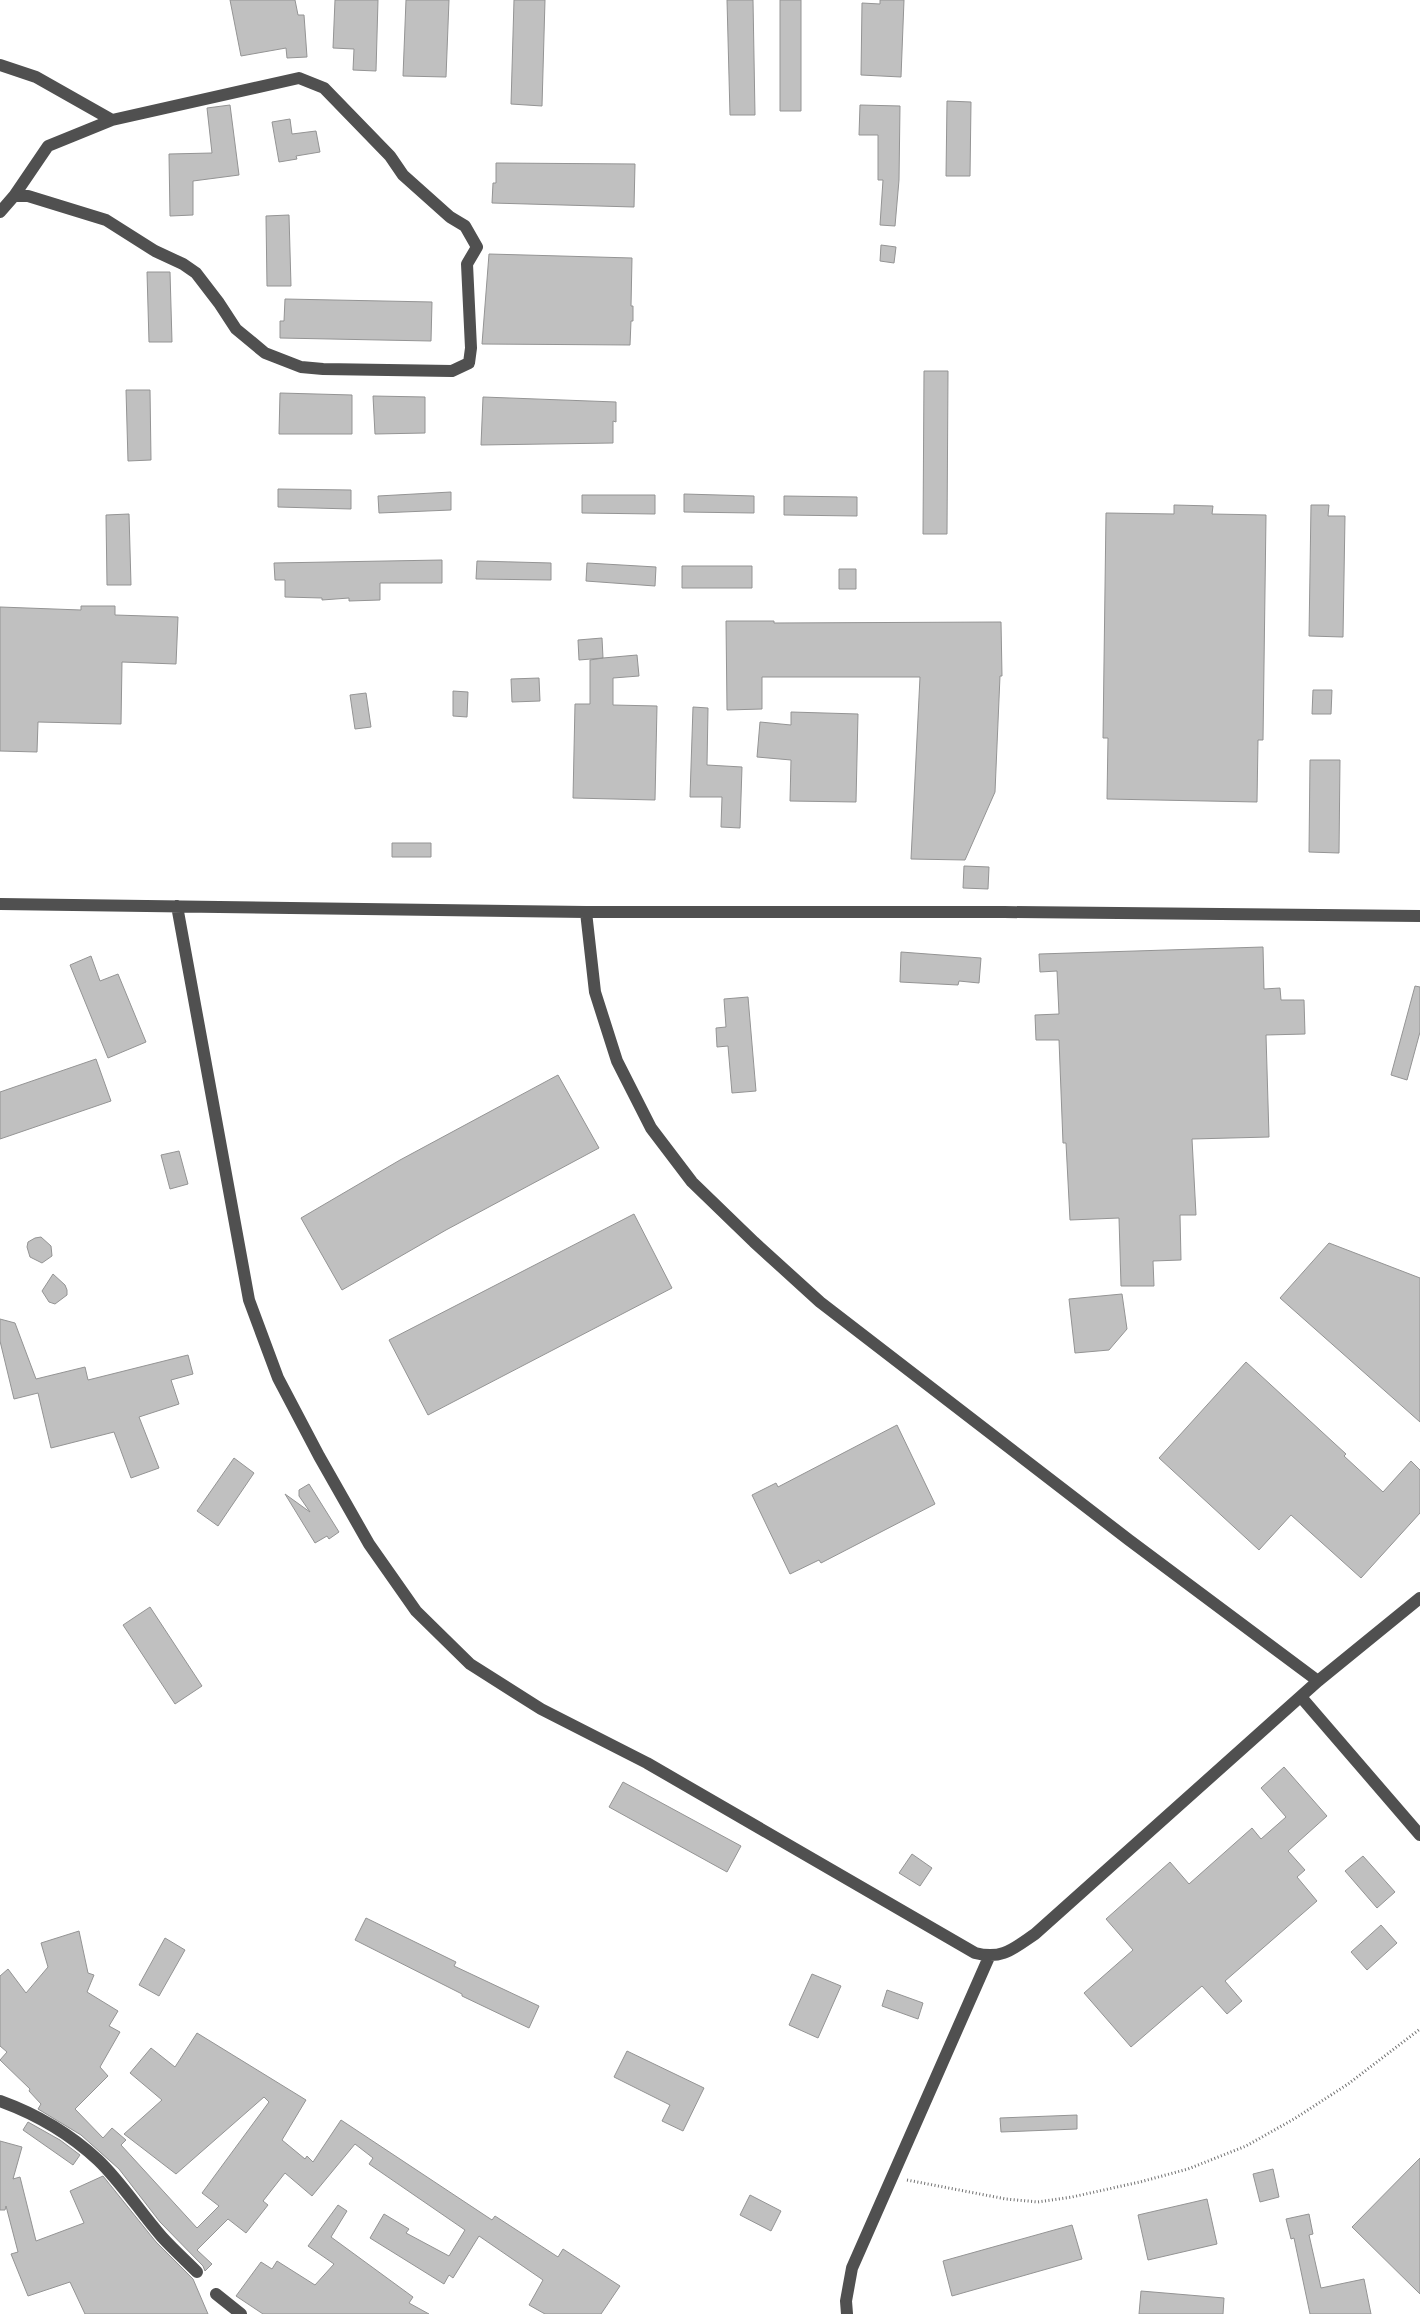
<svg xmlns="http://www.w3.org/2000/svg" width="1420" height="2314" viewBox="0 0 1420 2314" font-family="'Asap Condensed',sans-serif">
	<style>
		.building { fill: #c0c0c0; stroke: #949494 }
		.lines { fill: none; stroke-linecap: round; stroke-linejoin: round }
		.path { stroke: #727272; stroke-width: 3; stroke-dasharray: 1 2.5; stroke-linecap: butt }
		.minor { stroke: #505050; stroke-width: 12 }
	</style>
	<rect width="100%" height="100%" fill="#fff"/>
	<!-- building -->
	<path class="building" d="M230,0H295L298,15H304L307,57L287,58L286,48L241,56Z
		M335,0H378L376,71L353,70L354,49L333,48Z
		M406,0H449L446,77L403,76Z
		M514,0H545L542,106L511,104Z
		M727,0H753L755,115H730Z
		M780,0H801V111H780Z
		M880,0H904L901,77L861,75L862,3L880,4Z
		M947,101L971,102L970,176H946Z
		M230,105L239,175L193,181V215L170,216L169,154L212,153L207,108Z
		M860,105L900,106L899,180L895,226L880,225L883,180H878V135H859Z
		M290,119L292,134L316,131L320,152L296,156L297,159L279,162L272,122Z
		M496,163L635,164L634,207L492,203L493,183H496Z
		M289,215L291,286H267L266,216Z
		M881,245L896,247L894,263L880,261Z
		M489,254L632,258L631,306H633V321H631L630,345L482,344Z
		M147,272H170L172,342H149Z
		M285,299L432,302L431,341L280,338V321H284Z
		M924,371H948L947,534H923Z
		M126,390H150L151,460L128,461Z
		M280,393L352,395V434H279Z
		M373,396L425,397V433L375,434Z
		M483,397L616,402V422L613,421V443L481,445Z
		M278,489L351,490V509L278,507Z
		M451,492V510L379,513L378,496Z
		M684,494L754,496V513L684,512Z
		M582,495H655V514L582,513Z
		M784,496L857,497V516L784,515Z
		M1174,505L1213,506L1212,514L1266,515L1263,740H1258L1257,802L1107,799L1108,738H1103L1106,513L1174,514Z
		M1311,505H1329L1328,516H1345L1343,637L1309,636Z
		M129,514L131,585H107L106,515Z
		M442,560V583H380V600L349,601V598L322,600V598L285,597V580H275L274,563Z
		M477,561L551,563V580L476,579Z
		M587,563L656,567L655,586L586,581Z
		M682,566H752V588H682Z
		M839,569H856V589H839Z
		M81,606H115V615L178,617L176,664L122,662L121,724L38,722L37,752L0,751V607L81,610Z
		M726,621H774V623L1001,622L1002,676H1000L995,792L965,860L911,859L920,677H762V709L727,710Z
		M602,638L603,658L637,655L639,676L613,678V705L657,706L655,800L573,798L575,704H590V660L603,658L579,660L578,640Z
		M539,678L540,701L512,702L511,679Z
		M1313,690H1332L1331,714H1312Z
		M453,691L468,692L467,717L453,716Z
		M366,693L371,727L355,729L350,695Z
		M693,707L708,708L707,765L742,767L740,828L721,827L722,797H690Z
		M791,712L858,714L856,802L790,801L791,760L757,757L760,722L791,725Z
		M1310,760H1340L1339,853L1309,852Z
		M392,843H431V857H392Z
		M964,866L989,867L988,889L963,888Z
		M1263,947L1264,989L1280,988L1281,1000H1304L1305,1034L1266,1035L1269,1137L1192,1139L1196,1215H1180L1181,1260L1153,1261L1154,1286H1121L1119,1218L1070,1220L1066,1143H1063L1059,1040H1036L1035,1015L1059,1014L1057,971L1040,972L1039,954Z
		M901,952L981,958L979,983L959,981L958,985L900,982Z
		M91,956L100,981L118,974L146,1042L108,1058L70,965Z
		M1415,986L1420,987V1032L1407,1080L1391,1075Z
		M748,997L756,1091L732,1093L728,1046L717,1047L716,1028L726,1027L724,999Z
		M96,1059L111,1101L0,1139V1092Z
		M558,1075L599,1148L446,1230L342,1290L301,1218L400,1160Z
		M179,1151L188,1184L170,1189L161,1155Z
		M634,1214L672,1288L428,1415L389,1340Z
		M41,1237L51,1246L52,1256L42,1263L30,1257L27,1247L28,1242L35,1238Z
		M1329,1243L1420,1278V1422L1280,1298Z
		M53,1274L65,1285L67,1290V1295L55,1304L49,1302L42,1291Z
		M1122,1294L1127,1329L1109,1350L1075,1353L1069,1299Z
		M0,1319L15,1323L36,1379L85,1367L88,1380L188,1355L193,1374L171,1380L179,1404L139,1417L159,1468L131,1478L114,1432L51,1448L38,1393L14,1399L0,1341Z
		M1246,1362L1346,1454L1344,1456L1383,1492L1411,1461L1420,1470V1513L1361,1578L1291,1515L1259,1550L1159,1458Z
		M897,1425L935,1504L821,1563L819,1560L790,1574L752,1495L776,1483L778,1487Z
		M234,1458L254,1473L218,1526L197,1511Z
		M309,1484L339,1532L329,1539L327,1536L315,1543L285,1494L310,1512L299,1496V1490Z
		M150,1607L202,1686L175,1704L123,1625Z
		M1284,1767L1327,1816L1288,1851L1305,1870L1297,1877L1317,1901L1225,1981L1242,2001L1227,2014L1202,1986L1131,2047L1084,1993L1133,1950L1106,1919L1170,1862L1189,1884L1252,1828L1261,1839L1286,1817L1261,1788Z
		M623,1782L741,1846L727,1872L609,1807Z
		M912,1854L932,1868L920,1886L899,1873Z
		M1363,1856L1395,1892L1377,1908L1345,1871Z
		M366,1918L456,1962L454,1966L539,2006L529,2028L462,1996V1994L355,1940Z
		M1381,1925L1397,1943L1367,1970L1351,1952Z
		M79,1931L88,1973L94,1975L87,1992L118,2011L109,2026L120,2032L100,2067L108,2076L75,2109L103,2138L112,2128L126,2140L121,2145L197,2228L219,2206L202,2193L269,2102L264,2097L176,2174L124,2134L162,2100L130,2073L151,2048L175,2067L197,2033L306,2100L282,2140L305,2159L307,2156L313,2162L341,2120L492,2220L495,2216L558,2257L563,2249L620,2286L601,2314H545L529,2305L543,2280L479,2236L453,2278L449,2275L444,2284L370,2238L384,2214L409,2229L406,2233L449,2256L465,2230L369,2164L373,2158L355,2144L312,2196L285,2173L263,2201L268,2205L246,2233L228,2219L197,2250L212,2264L205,2271L203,2266L160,2222L119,2169L81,2135L38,2109L41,2104L29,2091L30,2089L0,2060L7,2052L0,2046V1976L8,1969L26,1993L48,1967L41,1943Z
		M165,1938L185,1950L159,1996L139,1985Z
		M812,1974L841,1986L818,2038L789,2025Z
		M887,1990L923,2003L918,2019L882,2006Z
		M627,2051L704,2088L683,2131L662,2121L670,2105L614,2077Z
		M1077,2115V2129L1001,2132L1000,2118Z
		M28,2122L60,2140L80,2155L73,2165L23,2130Z
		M0,2141L22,2147L13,2179L20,2177L36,2241L84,2223L70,2191L103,2176L156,2242L193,2279L208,2314H85L70,2282L28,2296L11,2254L18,2252L6,2206L5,2210H0Z
		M1420,2158V2294L1352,2227Z
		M1273,2169L1279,2197L1260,2202L1253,2174Z
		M750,2195L781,2211L771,2231L740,2215Z
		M1207,2199L1217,2244L1148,2260L1138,2215Z
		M338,2205L347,2211L331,2237L413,2297L409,2303L429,2314H263L236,2296L261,2262L272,2269L277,2261L315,2285L334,2264L308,2246Z
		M1309,2214L1313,2234L1309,2235L1321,2288L1364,2279L1371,2314H1310L1294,2238L1291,2239L1286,2219Z
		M1072,2225L1082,2259L952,2296L943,2261Z
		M1141,2291L1224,2298L1223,2314H1139Z"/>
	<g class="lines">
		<!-- path -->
		<path class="path" d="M907,2180L1006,2199L1038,2202L1072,2197L1140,2182L1188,2169L1246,2146L1294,2119L1348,2084L1420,2029"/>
		<!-- minor -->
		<path class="minor" d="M0,65L36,77L112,120
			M0,212L14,196H28L106,220L155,251L183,264L196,273L219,303L236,329L265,353L301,367L323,369L452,371L469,363L471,348L467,264L477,247L465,226L450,217L403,175L390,156L324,88L299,78L112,120L48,146L14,196
			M0,904L586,912H1004L1420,916
			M177,906L249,1300L278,1378L319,1456L369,1544L416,1611L470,1664L541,1709L647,1763L975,1953C1002,1960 1013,1949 1035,1934L1318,1681L1420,1598
			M586,912L595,992L617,1061L651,1128L692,1182L754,1242L820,1302L1129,1540L1318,1681
			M1301,1697L1420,1835
			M0,2101C36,2114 70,2134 98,2160C122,2183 140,2212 162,2237C173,2249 185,2260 197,2272
			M216,2294L241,2314
			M847,2314L846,2301L852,2268L989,1957"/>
	</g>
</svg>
